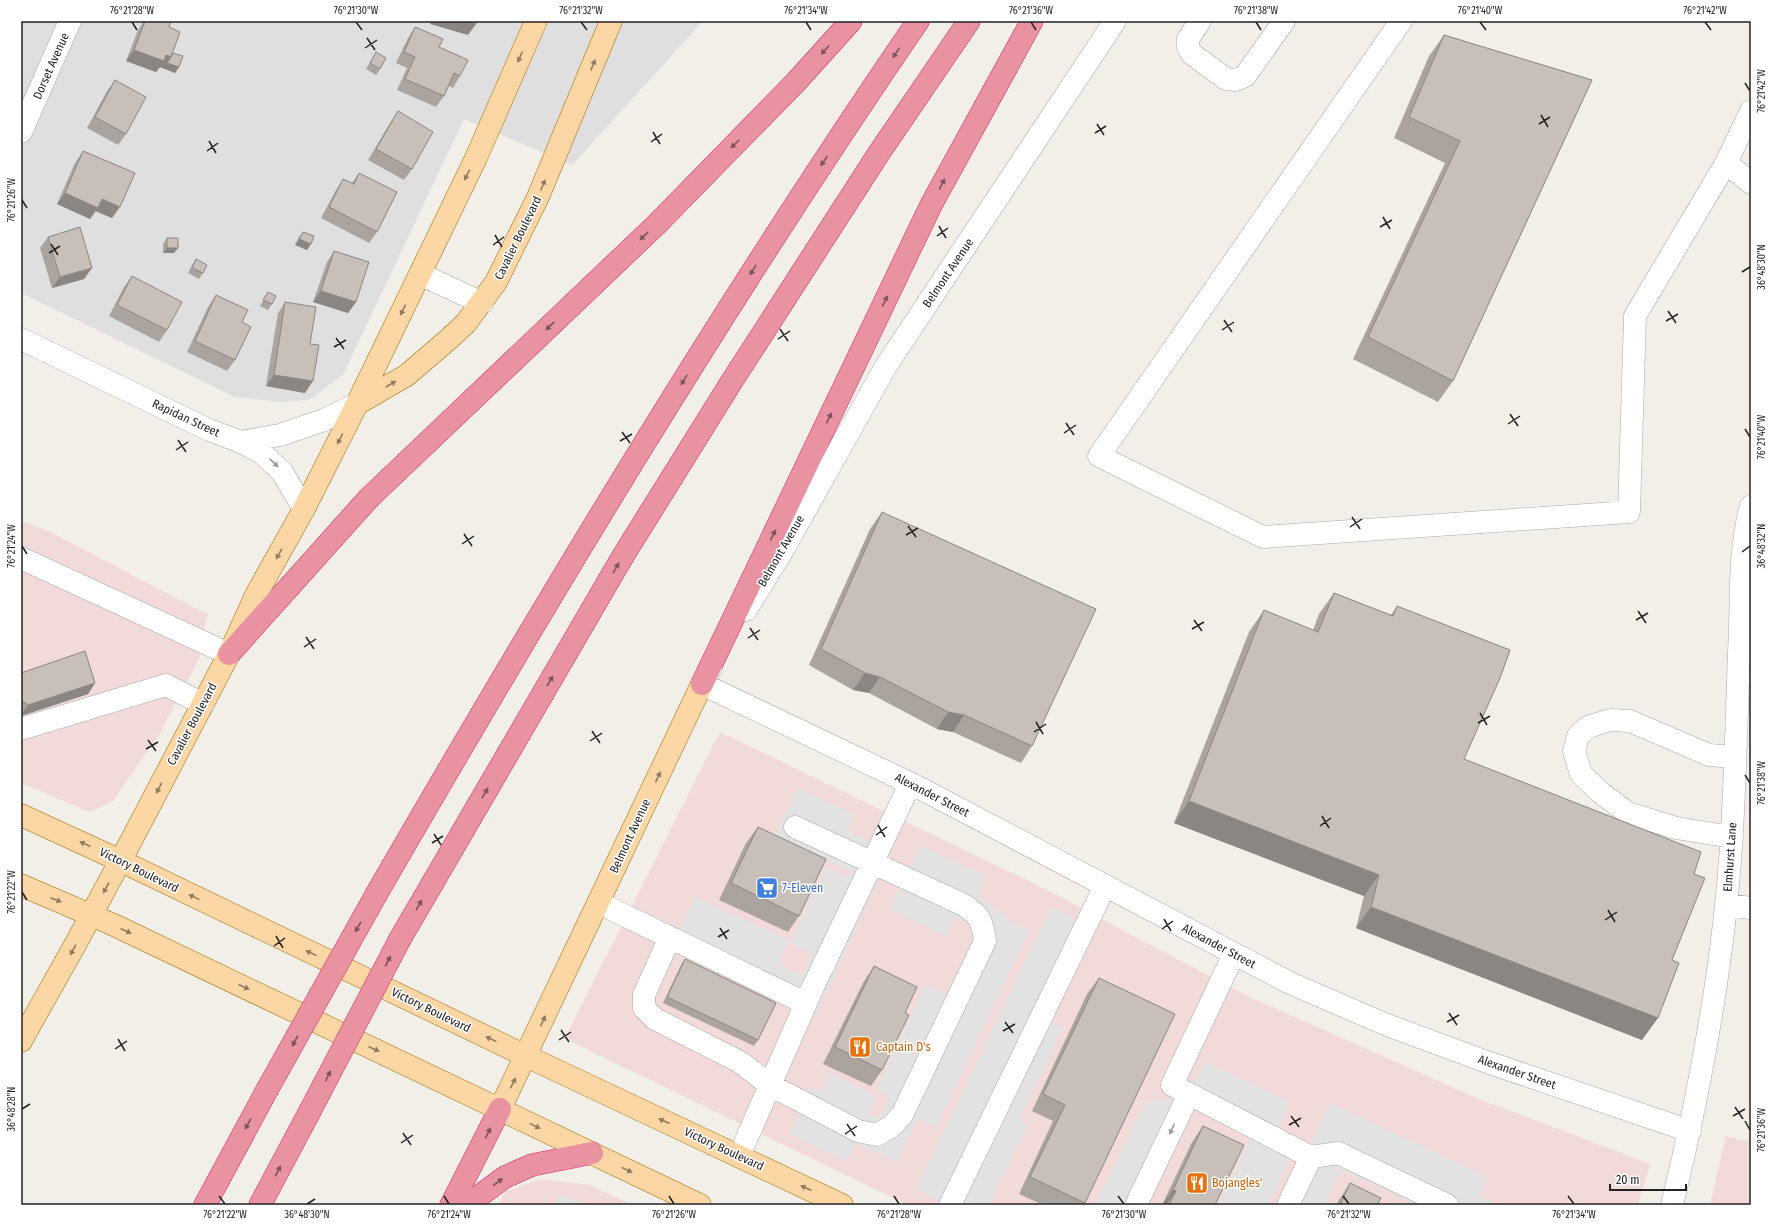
<svg xmlns="http://www.w3.org/2000/svg" width="1772" height="1226" viewBox="0 0 1772 1226" font-family="'Fira Sans Condensed',sans-serif">
	<style>
		.residential { fill: #e0dfdf }
		.commercial { fill: #f2dad9 }
		.parking { fill: #e2e2e2 }
		.lines { fill: none; stroke-linecap: round; stroke-linejoin: round }
		.minor-casing { stroke: #a9a9a9; stroke-width: 23 }
		.major-casing { stroke: #a06b00; stroke-width: 23 }
		.highway-casing { stroke: #dc2a67; stroke-width: 23 }
		.minor { stroke: #fff; stroke-width: 22 }
		.major { stroke: #fcd6a4; stroke-width: 22 }
		.highway { stroke: #e892a2; stroke-width: 22 }
		.highway-bridge-casing { stroke: #dc2a67; stroke-width: 23; stroke-linecap: butt }
		.highway-bridge { stroke: #e892a2; stroke-width: 22 }
		.wall { fill: #aba49e }
		.shaded-wall { fill: #8b8681 }
		.building { fill: #c7bfb8; stroke: #8b8681 }
		.oneway { fill: #7b545c }
		.oneway2 { fill: #8f7c63 }
		.oneway3 { fill: #9c9c9c }
		.ticks { fill: none; stroke: #222; stroke-width: 1.5 }
		.labels { text-anchor: middle; stroke-width: 3; stroke-linejoin: round; paint-order: stroke }
		.street-label { font-size: 12px; fill: #222; stroke: #fff }
		.shop-label { font-size: 12px; fill: #366cbe; stroke: #fff; text-anchor: start }
		.food-label { font-size: 12px; fill: #c56008; stroke: #fff; text-anchor: start }
		.neatline { fill: none; stroke: #222; stroke-width: 1.5 }
		.ticks-label { font-size: 10px; text-anchor: middle; fill: #222 }
	</style>
	<rect width="100%" height="100%" fill="#f2efe9"/>
	<!-- residential -->
	<path class="residential" d="M21,21H703L572,165L464,119L343,375L309,400L280,402L235,397L21,293Z"/>
	<!-- commercial -->
	<path class="commercial" d="M21,520L50,532L207,614L200,657L160,733L113,801L89,812L21,783Z
		M720,732L1045,889L1243,994L1479,1099L1650,1164L1638,1205H908L594,1053L565,1038Z
		M1726,1136L1751,1142V1205H1710Z
		M541,1179L589,1185L633,1205H498L505,1192Z"/>
	<!-- parking -->
	<path class="parking" d="M797,788L855,815L847,831L892,852L816,1015L671,948L695,897L789,941L778,964L802,975L812,953L790,943L826,868L848,878L851,871L775,835Z
		M920,845L986,876L978,895L1014,923L1029,931L936,1127L917,1118L897,1162L856,1143L847,1161L789,1134L811,1087L821,1092L829,1073L877,1096L869,1114L879,1119L890,1096L876,1089L925,985L946,995L978,928L955,917L946,936L890,909Z
		M1051,907L1092,927L1047,1021L1063,1028L1019,1120L1028,1124L989,1205H950L916,1189Z
		M1205,1062L1289,1102L1280,1122L1290,1158L1268,1205H1218L1252,1136L1190,1107L1142,1205H1095L1145,1102L1167,1100L1196,1080Z
		M1330,1103L1488,1178L1479,1196L1498,1205H1417L1342,1170L1325,1205H1281Z
		M557,1196H564L584,1205H557Z"/>
	<g class="lines">
		<!-- minor casing -->
		<g class="minor-casing">
			<path id="minor" d="M1200,21L1188,39V47L1192,54L1226,79L1236,80L1245,76L1284,21
				M1401,21L1099,456L1263,537L1629,512L1635,316L1726,163L1751,111
				M21,132L70,21
				M1726,163L1751,183
				M420,274L482,303
				M21,339L209,430L241,442L280,435L324,420L357,404
				M241,442L262,453L282,472L304,509
				M21,558L229,654
				M746,610L784,548L886,366L1115,21
				M711,668L702,684L918,787L1290,983L1387,1025L1487,1062L1690,1131
				M21,729L166,685L203,704
				M1732,837L1676,828L1628,813L1601,793L1581,774L1574,751L1578,736L1588,727L1610,720L1630,721L1709,755L1735,757
				M599,903L805,1003
				M1727,905L1751,908
				M670,937L644,995V1008L655,1019L740,1062L770,1085L858,1131L877,1135L892,1126L902,1115L985,941C982,920 981,917 964,905L795,827
				M1234,954L1172,1085L1311,1157
				M739,1156L813,987L910,784
				M950,1205L1105,886
				M1136,1205L1189,1094
				M1288,1205L1311,1157L1338,1153L1447,1205
				M1672,1205C1702,1082 1725,958 1732,831C1736,764 1737,696 1740,629C1741,588 1740,546 1751,506"/>
		</g>
		<!-- major casing -->
		<g class="major-casing">
			<path id="major" d="M357,404L407,375L450,338L466,323L496,282L538,197L611,21
				M21,815L121,861L526,1056L842,1205
				M21,885L116,926L700,1205
				M21,1041L75,945L131,841L229,654L257,593L304,509L357,404L476,158L536,21
				M500,1109L702,684"/>
		</g>
		<!-- highway casing -->
		<g class="highway-casing">
			<path id="highway" d="M229,654L369,498L656,225L796,82L851,21
				M702,684L931,205L1032,21
				M377,893C548,597 725,303 918,21
				M400,939L623,556L732,381L879,153L969,21
				M205,1205L267,1090
				M260,1205L310,1111
				M451,1205L500,1109
				M467,1205L505,1177L532,1165L592,1153"/>
		</g>
		<!-- minor -->
		<use href="#minor" class="minor"/>
		<!-- major -->
		<use href="#major" class="major"/>
		<!-- highway -->
		<use href="#highway" class="highway"/>
		<!-- highway-bridge casing -->
		<g class="highway-bridge-casing">
			<path id="highway-bridge" d="M267,1090L377,893
				M310,1111L400,939"/>
		</g>
		<!-- highway-bridge -->
		<use href="#highway-bridge" class="highway-bridge"/>
	</g>
	<!-- wall -->
	<path class="wall" d="M144,21H171L169,27L172,53L179,67L175,73L160,67L156,72L126,61L138,30Z
		M415,27L439,47L460,76L453,88L449,86L444,96L436,107L397,90L407,68L396,63L408,38Z
		M1444,35L1592,80L1453,381L1438,402L1353,359L1445,163L1394,138L1429,56Z
		M376,52L380,69L376,75L366,69Z
		M115,80L126,134L118,145L87,128L107,91Z
		M398,111L412,169L404,180L368,160L390,123Z
		M83,151L112,218L96,211L90,219L57,204L75,163Z
		M359,173L377,232L369,243L321,218L336,190L343,179L352,183Z
		M303,232L311,244L307,250L295,245L299,237Z
		M48,237L84,279L52,288L40,248Z
		M167,238L174,253H163V244Z
		M334,251L356,302L348,313L313,302L327,262Z
		M196,259L203,273L199,279L188,273L192,265Z
		M132,276L167,330L159,342L109,316L124,287Z
		M268,292L272,304L268,310L260,306Z
		M216,295L242,322L235,360L227,371L187,352L208,307Z
		M285,302L310,344L305,393L266,386L278,313Z
		M882,512L1032,746L1021,763L953,732L937,729L869,693L853,690L809,665L870,529Z
		M1334,593L1391,615L1397,606L1464,759L1694,874L1672,960L1642,1040L1356,928L1364,896L1174,823L1249,632L1264,610L1313,630L1319,614Z
		M21,673L95,683L88,694L21,716Z
		M758,827L799,916L788,932L719,900L746,843Z
		M685,959L758,1040L754,1046L663,1003L681,965Z
		M874,966L882,1070L871,1086L823,1064L863,983Z
		M1099,978L1085,1203L1084,1205H1043L1019,1194L1053,1121L1032,1111L1087,994Z
		M1203,1126L1215,1205H1162L1192,1142Z
		M1350,1183L1377,1205H1336L1339,1200Z"/>
	<!-- shaded-wall -->
	<path class="shaded-wall" d="M432,21H466L476,24L468,35L430,24Z
		M134,50L166,55L171,57L179,67L175,73L160,67L156,72L126,61Z
		M65,193L102,199L120,207L112,218L95,211L90,219L57,204Z
		M299,239L311,244L307,250L295,245Z
		M167,248H178L174,253H163Z
		M92,268L84,279L52,288L60,277Z
		M321,291L356,302L348,313L313,302Z
		M274,375L313,381L305,393L266,386Z
		M865,673L880,677L869,693L853,690Z
		M95,683L88,694L21,716V715L28,705Z
		M948,712L964,715L953,732L937,729Z
		M1189,801L1379,875L1364,896L1174,823Z
		M1371,907L1658,1018L1642,1040L1356,928Z
		M1173,1190L1176,1191L1166,1205H1162Z"/>
	<!-- building -->
	<path class="building" d="M145,21H171L169,27L180,32L171,57L166,55L164,61L134,50Z
		M466,21H477L476,24Z
		M415,27L443,39L439,47L468,60L460,76L454,73L444,96L405,79L415,57L404,52Z
		M1444,35L1592,80L1453,381L1368,337L1460,141L1409,117Z
		M376,52L386,58L380,69L370,63Z
		M172,53L183,56L179,67L167,63L171,57Z
		M115,80L146,97L126,134L95,117Z
		M398,111L433,132L412,169L376,149Z
		M83,151L135,173L120,207L102,199L98,208L65,193Z
		M359,173L397,192L377,232L329,207L343,179L354,184Z
		M80,227L92,268L60,277L48,237Z
		M303,232L314,236L311,244L299,239Z
		M167,238H178V248H167Z
		M334,251L369,262L356,302L321,291Z
		M196,259L207,265L203,273L192,268Z
		M132,276L182,302L167,330L117,305Z
		M268,292L276,296L272,304L263,300Z
		M216,295L248,310L242,322L251,327L235,360L195,341Z
		M285,302L316,307L310,344L319,345L313,381L274,375Z
		M882,512L1096,609L1032,746L964,715L948,712L880,677L865,673L821,649Z
		M1334,593L1393,616L1397,606L1510,650L1500,678L1464,759L1701,852L1694,874L1705,878L1672,960L1679,963L1658,1018L1371,907L1379,875L1189,801L1264,610L1318,632Z
		M85,651L95,683L28,705L22,701L21,698V673Z
		M758,827L826,859L799,916L731,883Z
		M685,959L776,1003L758,1040L667,997Z
		M874,966L917,987L905,1013L909,1015L882,1070L835,1047Z
		M1099,978L1175,1014L1085,1203L1030,1177L1065,1105L1043,1094Z
		M1203,1126L1244,1145L1215,1205H1169L1176,1191L1173,1190Z
		M1350,1183L1381,1198L1377,1205H1340Z"/>
	<!-- one-way arrows -->
	<defs><path id="oneway-solid" d="M-6-.8H1V-3.2L6.5 0L1 3.2V.8H-6Z"/></defs>
	<g class="oneway">
		<use href="#oneway-solid" transform="translate(825 50) rotate(132)"/>
		<use href="#oneway-solid" transform="translate(896 53) rotate(124)"/>
		<use href="#oneway-solid" transform="translate(735 144) rotate(135)"/>
		<use href="#oneway-solid" transform="translate(824 161) rotate(124)"/>
		<use href="#oneway-solid" transform="translate(942 184) rotate(-62)"/>
		<use href="#oneway-solid" transform="translate(644 236) rotate(136)"/>
		<use href="#oneway-solid" transform="translate(753 270) rotate(122)"/>
		<use href="#oneway-solid" transform="translate(885 301) rotate(-64)"/>
		<use href="#oneway-solid" transform="translate(550 326) rotate(136)"/>
		<use href="#oneway-solid" transform="translate(684 380) rotate(122)"/>
		<use href="#oneway-solid" transform="translate(829 418) rotate(-64)"/>
		<use href="#oneway-solid" transform="translate(773 535) rotate(-64)"/>
		<use href="#oneway-solid" transform="translate(616 568) rotate(-60)"/>
		<use href="#oneway-solid" transform="translate(550 681) rotate(-60)"/>
		<use href="#oneway-solid" transform="translate(485 793) rotate(-60)"/>
		<use href="#oneway-solid" transform="translate(419 905) rotate(-60)"/>
		<use href="#oneway-solid" transform="translate(358 927) rotate(119)"/>
		<use href="#oneway-solid" transform="translate(388 961) rotate(-63)"/>
		<use href="#oneway-solid" transform="translate(295 1041) rotate(119)"/>
		<use href="#oneway-solid" transform="translate(328 1076) rotate(-63)"/>
		<use href="#oneway-solid" transform="translate(248 1124) rotate(119)"/>
		<use href="#oneway-solid" transform="translate(488 1133) rotate(-62)"/>
		<use href="#oneway-solid" transform="translate(278 1171) rotate(-62)"/>
		<use href="#oneway-solid" transform="translate(498 1182) rotate(-37)"/>
	</g>
	<g class="oneway2">
		<use href="#oneway-solid" transform="translate(520 57) rotate(114)"/>
		<use href="#oneway-solid" transform="translate(593 65) rotate(-68)"/>
		<use href="#oneway-solid" transform="translate(467 175) rotate(116)"/>
		<use href="#oneway-solid" transform="translate(543 185) rotate(-68)"/>
		<use href="#oneway-solid" transform="translate(403 310) rotate(116)"/>
		<use href="#oneway-solid" transform="translate(391 384) rotate(-30)"/>
		<use href="#oneway-solid" transform="translate(340 439) rotate(117)"/>
		<use href="#oneway-solid" transform="translate(279 554) rotate(119)"/>
		<use href="#oneway-solid" transform="translate(658 777) rotate(-65)"/>
		<use href="#oneway-solid" transform="translate(159 788) rotate(118)"/>
		<use href="#oneway-solid" transform="translate(85 844) rotate(-155)"/>
		<use href="#oneway-solid" transform="translate(106 888) rotate(119)"/>
		<use href="#oneway-solid" transform="translate(194 897) rotate(-154)"/>
		<use href="#oneway-solid" transform="translate(56 900) rotate(21)"/>
		<use href="#oneway-solid" transform="translate(126 931) rotate(25)"/>
		<use href="#oneway-solid" transform="translate(73 950) rotate(119)"/>
		<use href="#oneway-solid" transform="translate(311 953) rotate(-154)"/>
		<use href="#oneway-solid" transform="translate(244 987) rotate(25)"/>
		<use href="#oneway-solid" transform="translate(543 1021) rotate(-65)"/>
		<use href="#oneway-solid" transform="translate(491 1039) rotate(-154)"/>
		<use href="#oneway-solid" transform="translate(374 1049) rotate(25)"/>
		<use href="#oneway-solid" transform="translate(513 1083) rotate(-64)"/>
		<use href="#oneway-solid" transform="translate(664 1121) rotate(-155)"/>
		<use href="#oneway-solid" transform="translate(535 1126) rotate(26)"/>
		<use href="#oneway-solid" transform="translate(627 1170) rotate(26)"/>
		<use href="#oneway-solid" transform="translate(806 1188) rotate(-155)"/>
	</g>
	<g class="oneway3">
		<use href="#oneway-solid" transform="translate(274 463) rotate(44)"/>
		<use href="#oneway-solid" transform="translate(1172 1129) rotate(115)"/>
	</g>
	<!-- ticks -->
	<path class="ticks" d="M132,22L137,30M356,22L362,30M581,22L587,30M806,22L811,30M1031,22L1036,30M1256,22L1261,30M1480,22L1486,30M1705,22L1711,30M367,38L375,50M365,48L377,40M1745,83L1750,91M1541,115L1548,127M1097,124L1104,135M1539,124L1550,117M653,132L660,144M1095,133L1106,126M209,141L216,153M651,142L662,134M207,151L218,143M22,200L27,208M1383,217L1390,229M939,226L946,238M1380,227L1392,220M495,235L502,247M937,236L948,228M51,244L58,255M493,245L504,237M49,253L60,246M1742,272L1750,267M1668,311L1676,323M1224,320L1232,332M1666,321L1678,314M780,329L788,341M1222,330L1234,322M336,338L344,349M778,339L790,331M334,347L346,340M1510,414L1518,426M1066,423L1074,435M1508,424L1520,416M1745,429L1750,437M622,432L630,443M1064,433L1076,425M178,440L186,452M620,441L632,434M176,450L188,442M1352,517L1360,529M908,526L916,537M1350,527L1362,519M464,534L472,546M906,535L918,528M462,544L474,536M22,546L27,554M1742,552L1750,546M1638,611L1646,623M1194,620L1202,631M1636,620L1648,613M750,628L758,640M1192,629L1204,622M306,637L314,649M748,638L760,630M304,647L316,639M1480,713L1487,725M1036,722L1043,734M1478,723L1490,716M592,731L600,743M1034,732L1046,724M148,740L156,751M590,741L602,733M146,749L158,742M1745,775L1750,783M1322,816L1329,828M878,825L885,837M1320,826L1331,818M434,834L441,845M876,835L887,827M432,843L443,836M22,892L27,900M1608,910L1615,922M1164,919L1171,931M1605,920L1617,912M720,928L727,939M1162,929L1173,921M276,936L283,948M718,937L729,930M274,946L285,938M1449,1013L1457,1025M1005,1022L1013,1033M1447,1022L1459,1015M561,1030L569,1042M1003,1031L1015,1024M118,1039L125,1051M559,1040L571,1032M115,1049L127,1041M1735,1107L1743,1119M22,1109L30,1104M1291,1116L1299,1127M1733,1116L1745,1109M1745,1121L1750,1130M847,1124L855,1136M1289,1125L1301,1118M403,1133L411,1145M845,1134L857,1126M401,1143L413,1135M219,1196L225,1204M444,1196L449,1204M669,1196L674,1204M894,1196L899,1204M1118,1196L1124,1204M1343,1196L1349,1204M1568,1196L1574,1204M307,1204L315,1199"/>
	<!-- icons -->
	<defs>
		<g id="supermarket-square" transform="scale(1.15)"><rect x="-9" y="-9" width="18" height="18" rx="4" fill="#3f7fe0" stroke="#fff"/><path d="M-6-5.5h2.5l.6 2H6L4.5 2H-2.5L-4.4-4H-6ZM-1.5 3.2a1.3 1.3 0 1 0 .1 0ZM3 3.2a1.3 1.3 0 1 0 .1 0Z" fill="#fff"/></g>
		<g id="restaurant-square" transform="scale(1.15)"><rect x="-9" y="-9" width="18" height="18" rx="4" fill="#e8710a" stroke="#fff"/><path d="M-5-6h1v4h1v-4h1v4h1v-4h1v5L-1.5 .5V6h-2V.5L-5-1ZM5-6V6H3V1.5H1.5Q1.5-4 5-6Z" fill="#fff"/></g>
	</defs>
	<g fill-rule="evenodd">
		<use href="#supermarket-square" x="767" y="888"/>
		<use href="#restaurant-square" x="860" y="1047"/>
		<use href="#restaurant-square" x="1197" y="1183"/>
	</g>
	<g class="labels">
		<!-- street labels -->
		<g class="street-label">
			<text transform="translate(51 66) rotate(-66)" y="4">Dorset Avenue</text>
			<text transform="translate(518 238) rotate(-64)" y="4">Cavalier Boulevard</text>
			<text transform="translate(948 273) rotate(-56)" y="4">Belmont Avenue</text>
			<text transform="translate(186 418) rotate(25)" y="4">Rapidan Street</text>
			<text transform="translate(781 551) rotate(-60)" y="4">Belmont Avenue</text>
			<text transform="translate(192 724) rotate(-62)" y="4">Cavalier Boulevard</text>
			<text transform="translate(932 795) rotate(27)" y="4">Alexander Street</text>
			<text transform="translate(630 836) rotate(-65)" y="4">Belmont Avenue</text>
			<text transform="translate(1730 857) rotate(-86)" y="4">Elmhurst Lane</text>
			<text transform="translate(139 870) rotate(26)" y="4">Victory Boulevard</text>
			<text transform="translate(1219 946) rotate(28)" y="4">Alexander Street</text>
			<text transform="translate(431 1010) rotate(26)" y="4">Victory Boulevard</text>
			<text transform="translate(1517 1072) rotate(19)" y="4">Alexander Street</text>
			<text transform="translate(724 1149) rotate(25)" y="4">Victory Boulevard</text>
		</g>
		<!-- shop labels -->
		<g class="shop-label">
			<text x="782" y="892">7-Eleven</text>
		</g>
		<!-- food labels -->
		<g class="food-label">
			<text x="876" y="1051">Captain D's</text>
			<text x="1212" y="1187">Bojangles'</text>
		</g>
	</g>
	<!-- border -->
	<rect width="1772" height="1226" fill="none" stroke="#ffffff" stroke-width="44"/>
	<!-- scale -->
	<path d="M1610 1184v6h76v-6" fill="none" stroke="#222222" stroke-width="2"/>
	<text x="1616" y="1184" font-size="12" fill="#222222" stroke="#ffffff" stroke-width="3" paint-order="stroke">20 m</text>
	<rect x="22" y="22" width="1728" height="1182" class="neatline"/>
	<g class="ticks-label">
		<text x="132" y="14">76°21'28"W</text>
		<text x="356" y="14">76°21'30"W</text>
		<text x="581" y="14">76°21'32"W</text>
		<text x="806" y="14">76°21'34"W</text>
		<text x="1031" y="14">76°21'36"W</text>
		<text x="1256" y="14">76°21'38"W</text>
		<text x="1480" y="14">76°21'40"W</text>
		<text x="1705" y="14">76°21'42"W</text>
		<text transform="translate(1761 91) rotate(-90)" y="4">76°21'42"W</text>
		<text transform="translate(11 200) rotate(-90)" y="4">76°21'26"W</text>
		<text transform="translate(1761 267) rotate(-90)" y="4">36°48'30"N</text>
		<text transform="translate(1761 437) rotate(-90)" y="4">76°21'40"W</text>
		<text transform="translate(11 546) rotate(-90)" y="4">76°21'24"W</text>
		<text transform="translate(1761 546) rotate(-90)" y="4">36°48'32"N</text>
		<text transform="translate(1761 783) rotate(-90)" y="4">76°21'38"W</text>
		<text transform="translate(11 892) rotate(-90)" y="4">76°21'22"W</text>
		<text transform="translate(11 1109) rotate(-90)" y="4">36°48'28"N</text>
		<text transform="translate(1761 1130) rotate(-90)" y="4">76°21'36"W</text>
		<text x="225" y="1218">76°21'22"W</text>
		<text x="307" y="1218">36°48'30"N</text>
		<text x="449" y="1218">76°21'24"W</text>
		<text x="674" y="1218">76°21'26"W</text>
		<text x="899" y="1218">76°21'28"W</text>
		<text x="1124" y="1218">76°21'30"W</text>
		<text x="1349" y="1218">76°21'32"W</text>
		<text x="1574" y="1218">76°21'34"W</text>
	</g>
</svg>
